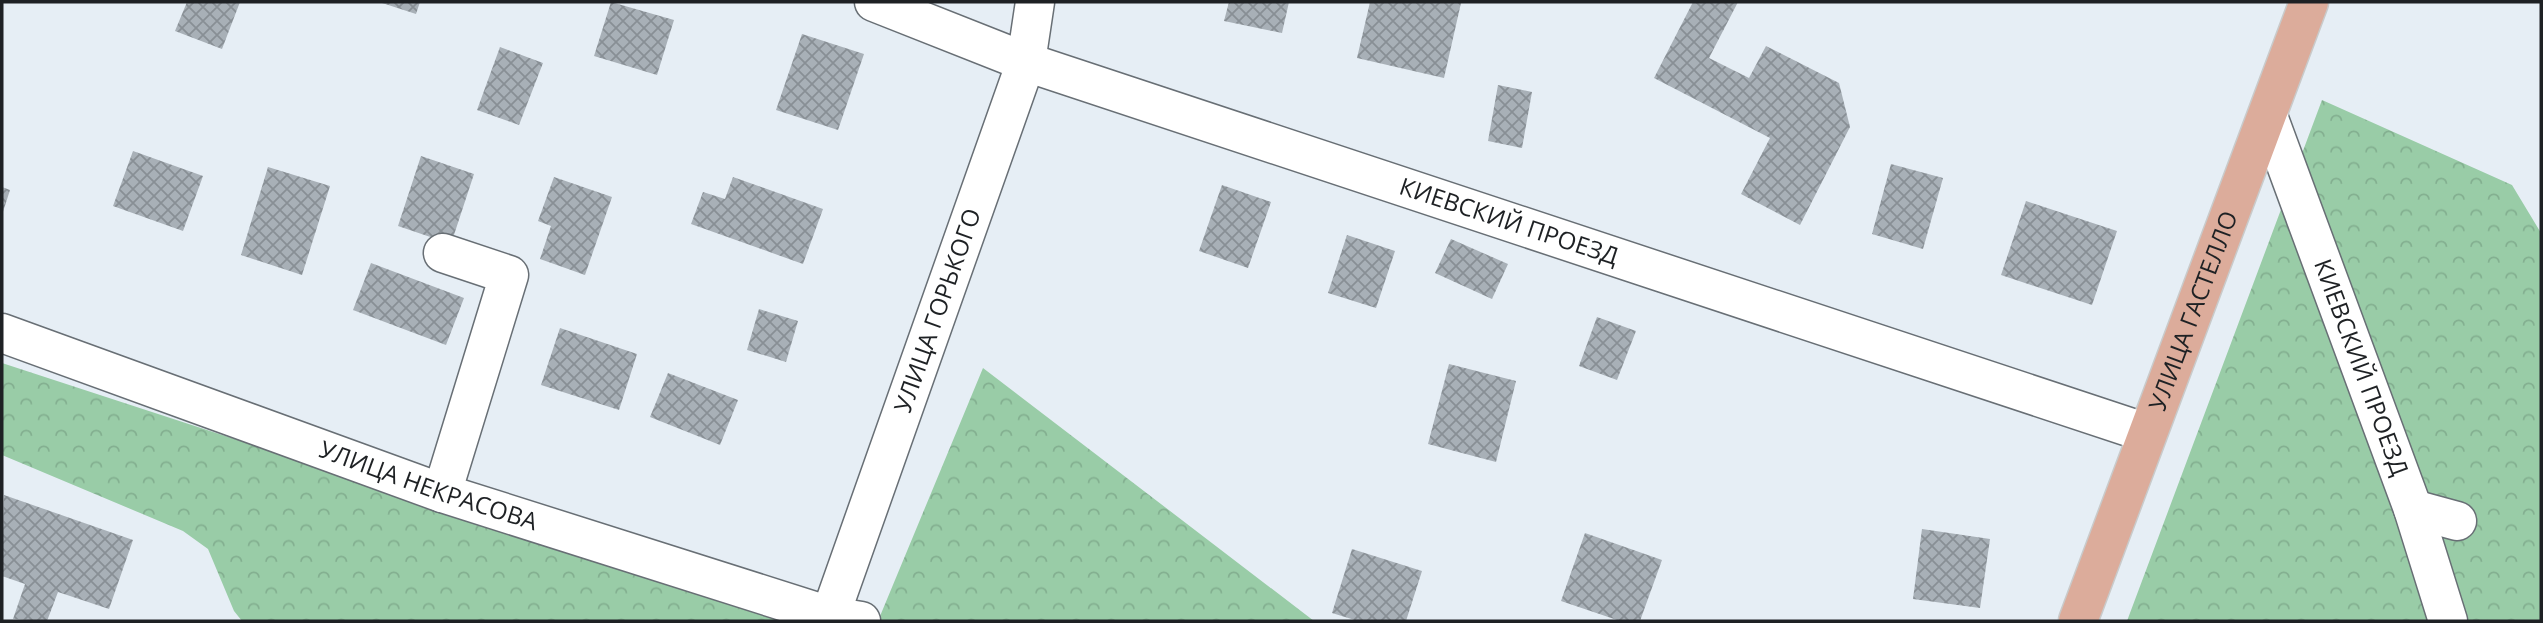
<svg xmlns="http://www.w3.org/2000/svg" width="2543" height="623" viewBox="0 0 2543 623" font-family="'Open Sans',sans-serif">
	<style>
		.forest { fill: url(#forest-crowns) }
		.building { fill: url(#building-cross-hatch) }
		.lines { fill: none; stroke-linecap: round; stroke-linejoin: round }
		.minor-casing { stroke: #686f75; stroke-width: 41 }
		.major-casing { stroke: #c9caca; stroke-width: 41 }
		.minor { stroke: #fff; stroke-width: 38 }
		.major { stroke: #dcac9b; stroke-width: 38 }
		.labels { text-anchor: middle; stroke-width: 5; stroke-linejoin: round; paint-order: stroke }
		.street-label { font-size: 24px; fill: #1e2124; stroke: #f7fbfe }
	</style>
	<defs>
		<pattern id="forest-crowns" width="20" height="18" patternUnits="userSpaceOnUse" patternTransform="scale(1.75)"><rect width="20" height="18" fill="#99cca7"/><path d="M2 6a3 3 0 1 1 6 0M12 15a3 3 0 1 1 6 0" fill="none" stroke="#83af90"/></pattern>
		<pattern id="building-cross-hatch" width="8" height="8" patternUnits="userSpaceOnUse" patternTransform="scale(1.75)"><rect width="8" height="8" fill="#a8b0b7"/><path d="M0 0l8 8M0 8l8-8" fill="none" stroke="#888f95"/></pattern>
	</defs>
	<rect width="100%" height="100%" fill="#e6eef5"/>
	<!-- forest -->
	<path class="forest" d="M2322,100L2512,185L2541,233V621H2127Z
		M2,363L791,621H242L234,611L208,549L183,531L2,455Z
		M983,368L1314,621H878Z"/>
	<!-- building -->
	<path class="building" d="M187,2H240L222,49L175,31Z
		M379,2H420L416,14Z
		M611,2L674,20L657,75L594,56Z
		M1229,2H1289L1282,33L1224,21Z
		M1370,2L1461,3L1444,78L1357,58Z
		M1693,2H1738L1709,58L1749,78L1766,46L1839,83L1850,127L1800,225L1741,194L1770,138L1654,78Z
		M802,34L864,54L838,130L776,110Z
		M500,47L543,63L519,125L477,110Z
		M1498,85L1532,92L1522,148L1488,141Z
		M133,151L203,176L183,231L113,206Z
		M421,156L474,174L451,244L398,226Z
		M1891,164L1943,178L1923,249L1872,234Z
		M268,167L330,186L302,275L241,255Z
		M554,177L612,197L585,275L540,259L551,226L538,221Z
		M733,177L823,209L803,264L691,224L703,192L725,199Z
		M1222,185L1271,202L1248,268L1199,251Z
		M2,187L10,190L2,215Z
		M2026,201L2117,231L2092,305L2001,275Z
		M1347,235L1395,251L1376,308L1328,293Z
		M1451,239L1508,264L1492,299L1435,273Z
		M371,263L464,298L446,345L353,310Z
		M759,309L798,321L786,362L747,350Z
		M1597,317L1636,331L1617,380L1579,366Z
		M560,328L637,354L619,410L541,385Z
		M1449,364L1516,381L1496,462L1428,444Z
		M668,373L738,400L720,445L650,417Z
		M4,495L133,540L109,609L58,592L47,621L13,619L25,584L2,576Z
		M1922,529L1990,539L1980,608L1913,599Z
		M1585,533L1662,560L1640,621H1620L1561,601Z
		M1352,549L1422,571L1406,621H1358L1332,613Z"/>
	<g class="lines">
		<!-- minor casing -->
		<g class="minor-casing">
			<g id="minor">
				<path id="s1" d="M874,2L1026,62L2147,433"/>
				<path id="s2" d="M2268,116L2413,509L2448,621"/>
				<path id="s3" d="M2,333L442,493L830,616L861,621"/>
				<path d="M442,493L509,275L443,253"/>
				<path d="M2413,509L2457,521"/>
				<path id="s4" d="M830,616L1026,62L1035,2"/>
			</g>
		</g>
		<!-- major casing -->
		<g class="major-casing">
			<g id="major">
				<path id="s5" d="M2078,621L2309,2"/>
			</g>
		</g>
		<!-- minor -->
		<use href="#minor" class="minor"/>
		<!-- major -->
		<use href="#major" class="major"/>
	</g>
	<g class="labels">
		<!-- street labels -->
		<g class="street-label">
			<text dy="8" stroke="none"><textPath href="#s1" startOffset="672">КИЕВСКИЙ ПРОЕЗД</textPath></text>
			<text dy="8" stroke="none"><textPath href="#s4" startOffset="324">УЛИЦА ГОРЬКОГО</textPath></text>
			<text dy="8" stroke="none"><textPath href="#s5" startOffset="331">УЛИЦА ГАСТЕЛЛО</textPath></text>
			<text dy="8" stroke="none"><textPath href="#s2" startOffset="268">КИЕВСКИЙ ПРОЕЗД</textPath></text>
			<text dy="8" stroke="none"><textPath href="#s3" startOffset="453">УЛИЦА НЕКРАСОВА</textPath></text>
		</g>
	</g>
	<!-- border -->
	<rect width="2543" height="623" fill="none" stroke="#1e2124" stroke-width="7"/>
</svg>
